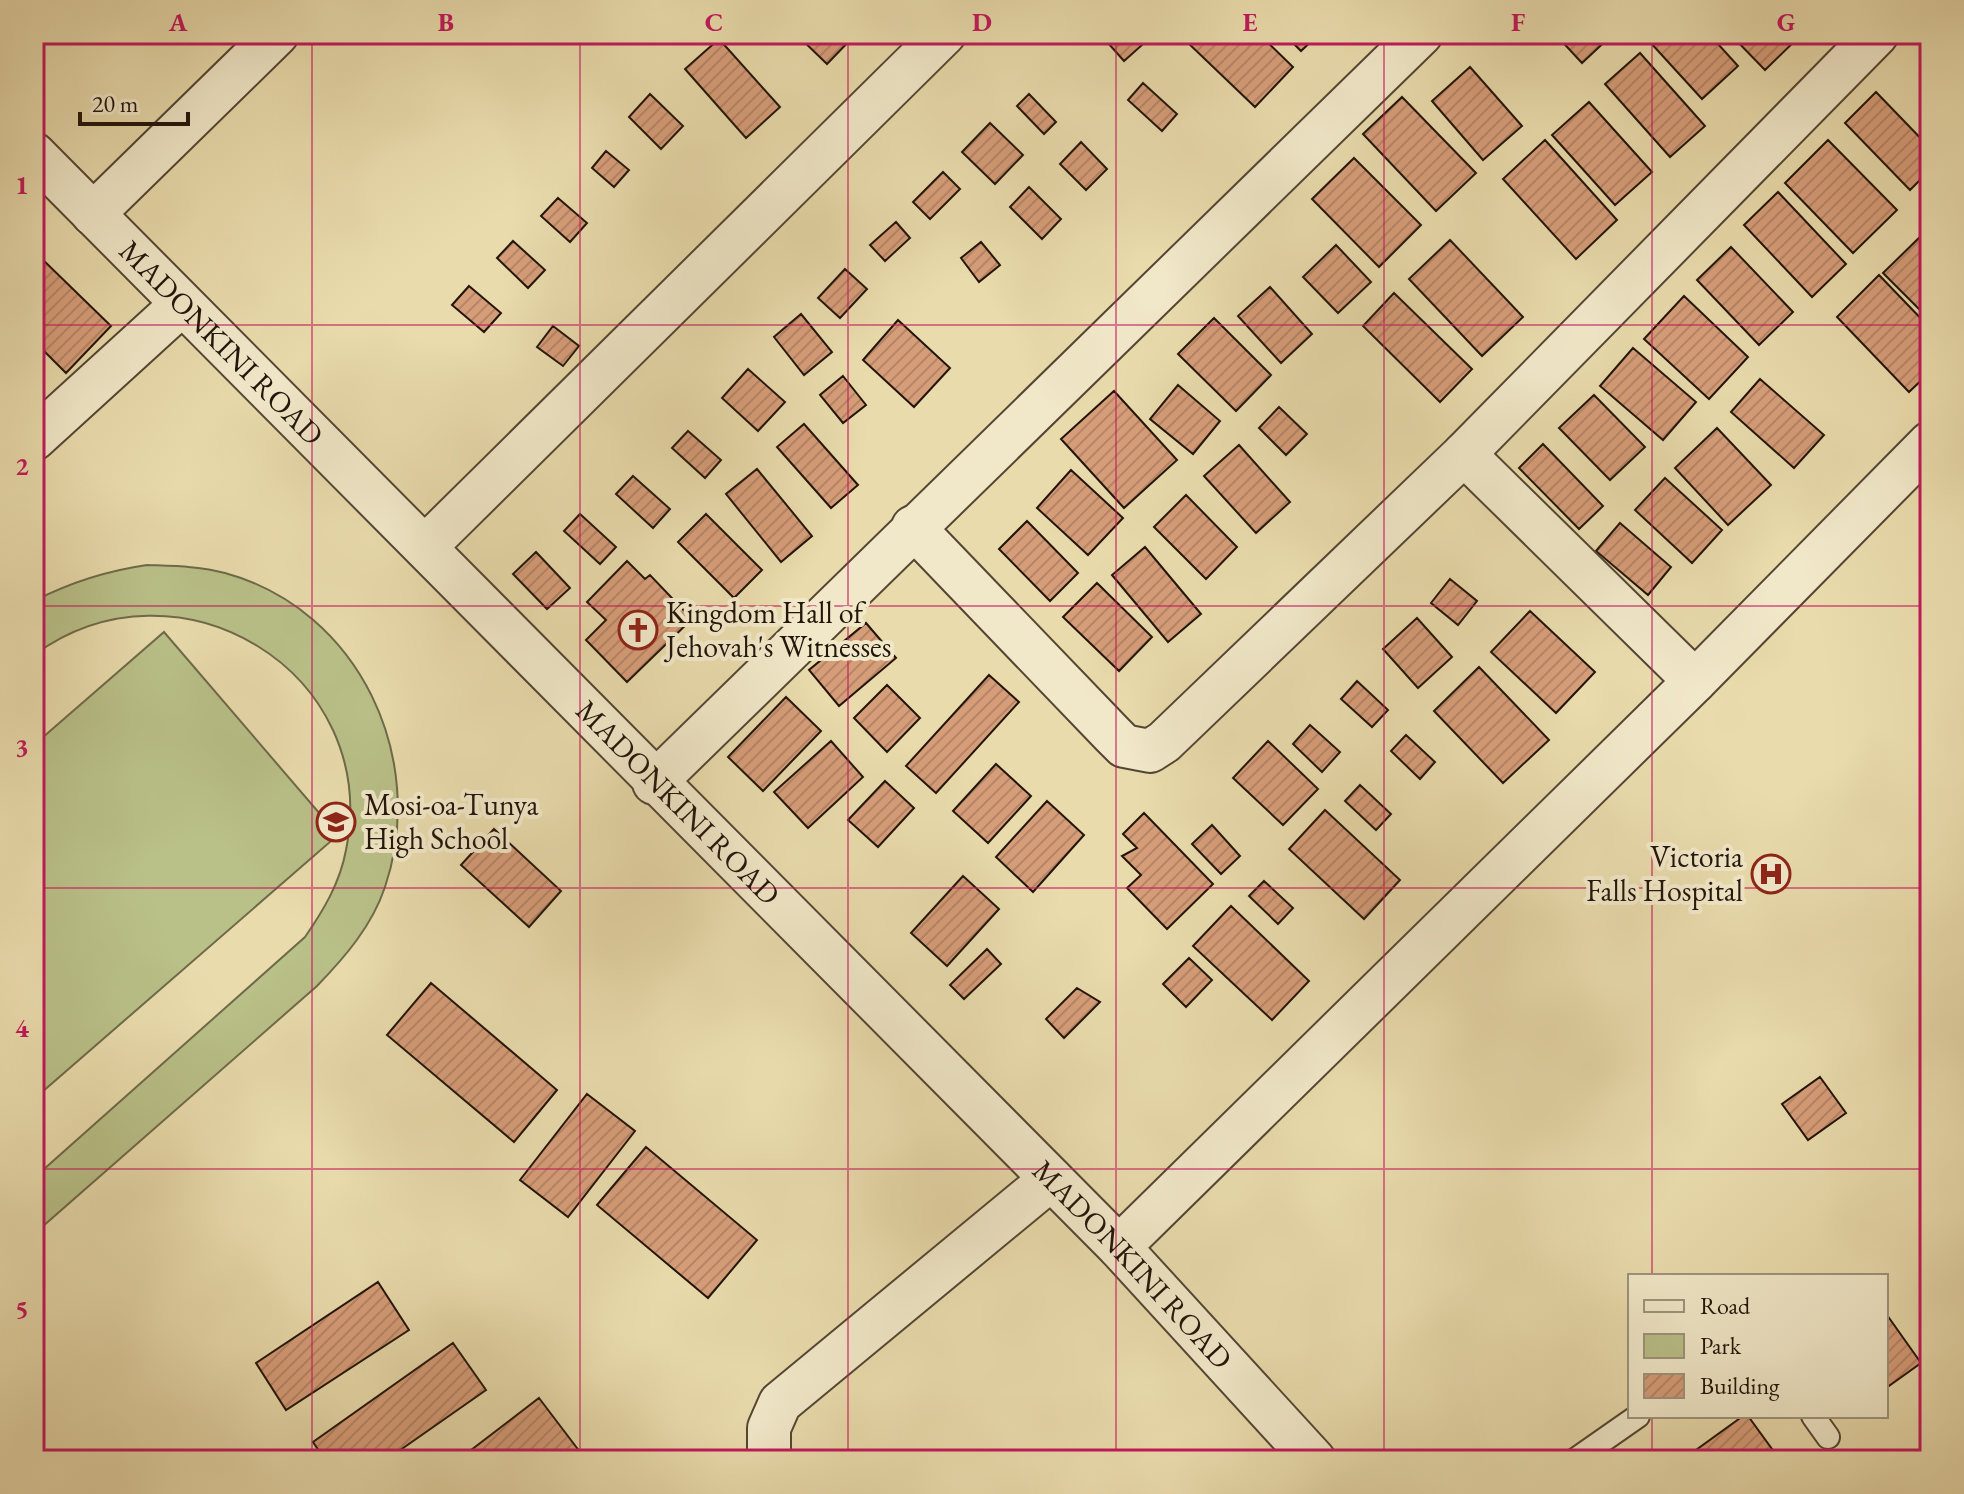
<svg xmlns="http://www.w3.org/2000/svg" width="1964" height="1494" viewBox="0 0 1964 1494" font-family="'EB Garamond',serif">
	<style>
		.park { fill: #b9c088; stroke: #6e6a4a; stroke-width: 2 }
		.building { fill: url(#building-hatch); stroke: #22150b; stroke-width: 2 }
		.lines { fill: none; stroke-linecap: round; stroke-linejoin: round }
		.service-casing { stroke: #544633; stroke-width: 26 }
		.minor-casing { stroke: #544633; stroke-width: 46 }
		.service { stroke: #f1e8c9; stroke-width: 22 }
		.minor { stroke: #f1e8c9; stroke-width: 42 }
		.grid { fill: none; stroke: #c2185b; stroke-width: 2; stroke-opacity: 0.55 }
		.labels { text-anchor: middle; stroke-width: 8; stroke-linejoin: round; paint-order: stroke }
		.street-label { font-size: 30px; fill: #22150b; stroke: #f1e8c9 }
		.poi-label { font-size: 30px; fill: #22150b; stroke: #f1e8c9; text-anchor: start }
		.neatline { fill: none; stroke: #c2185b; stroke-width: 3 }
		.grid-label { font-size: 26px; text-anchor: middle; font-weight: bold; fill: #c2185b }
	</style>
	<defs>
		<pattern id="building-hatch" width="6" height="6" patternUnits="userSpaceOnUse" patternTransform="scale(2)"><rect width="6" height="6" fill="#d69d79"/><path d="M-1 1l2-2M0 6l6-6M5 7l2-2" fill="none" stroke="#b78667"/></pattern>
	</defs>
	<rect width="100%" height="100%" fill="#e9dbac"/>
	<filter id="stains"><feTurbulence type="fractalNoise" baseFrequency=".0025" numOctaves="4"/><feColorMatrix values="0 0 0 0 .2 0 0 0 0 .09 0 0 0 0 .02 0 0 0 .5 -.17"/></filter>
	<radialGradient id="worn" r=".72"><stop offset=".6" stop-color="#630" stop-opacity="0"/><stop offset="1" stop-color="#630" stop-opacity=".3"/></radialGradient>
	<!-- park -->
	<path class="park" d="M147,565C173,566 199,566 225,573C360,610 428,759 385,887C372,926 345,957 317,986L34,1234V1178L305,937C323,911 340,883 346,850C382,672 178,549 34,655V601C71,582 105,571 147,565Z
		M164,632L338,835L34,1099V745Z"/>
	<!-- building -->
	<path class="building" d="M796,34H856L827,64Z
		M1100,34H1132L1142,45L1124,61Z
		M1193,34H1259L1293,67L1255,107L1186,41Z
		M1284,34H1319L1301,51Z
		M1555,34H1613L1582,63Z
		M1656,34H1709L1738,66L1702,99L1649,41Z
		M1730,34H1802L1765,70Z
		M719,39L780,107L746,138L685,69Z
		M1640,53L1705,126L1670,157L1605,84Z
		M1470,67L1522,126L1483,160L1432,101Z
		M1143,83L1177,114L1162,131L1128,100Z
		M1876,92L1930,148V170L1910,190L1845,123Z
		M650,94L683,126L661,149L629,117Z
		M1029,94L1056,122L1044,134L1017,106Z
		M1402,97L1476,173L1436,211L1363,134Z
		M1589,102L1652,172L1615,205L1552,135Z
		M990,123L1023,155L995,184L962,152Z
		M1545,140L1617,220L1576,259L1503,179Z
		M1828,140L1897,210L1853,253L1785,183Z
		M1081,142L1107,169L1086,190L1060,164Z
		M606,151L629,170L614,187L592,168Z
		M1354,158L1421,225L1379,267L1312,199Z
		M943,172L960,189L930,219L913,202Z
		M1029,187L1061,219L1042,239L1010,207Z
		M1778,192L1846,264L1812,297L1744,225Z
		M558,198L587,223L570,242L541,216Z
		M896,222L910,238L885,261L870,245Z
		M1924,233L1930,239V320L1883,273Z
		M1450,240L1523,317L1482,356L1409,279Z
		M513,241L545,270L528,288L497,258Z
		M981,242L1000,265L979,282L961,258Z
		M1336,245L1371,282L1338,313L1303,277Z
		M1731,247L1793,312L1759,345L1697,280Z
		M40,257L111,326L66,373L34,341V263Z
		M845,269L867,289L840,318L818,298Z
		M1879,275L1930,328V372L1909,392L1837,317Z
		M469,286L501,313L484,332L452,305Z
		M1270,287L1312,334L1281,363L1238,316Z
		M1394,293L1472,369L1440,402L1363,326Z
		M1684,296L1748,357L1709,399L1644,339Z
		M801,314L832,352L804,375L774,337Z
		M1214,318L1271,375L1236,411L1178,354Z
		M898,320L950,368L914,407L863,360Z
		M553,326L579,346L563,366L537,347Z
		M1633,348L1696,402L1663,440L1600,386Z
		M748,369L785,402L758,431L722,398Z
		M843,376L866,405L843,423L820,395Z
		M1760,379L1824,435L1794,468L1731,412Z
		M1178,385L1220,421L1193,454L1150,419Z
		M1114,391L1177,460L1124,508L1061,439Z
		M1594,395L1645,447L1610,480L1559,428Z
		M1279,407L1307,434L1286,455L1259,428Z
		M804,424L858,485L831,508L777,447Z
		M1717,428L1771,485L1728,525L1675,468Z
		M688,431L721,460L705,478L672,448Z
		M1543,444L1603,506L1579,529L1519,468Z
		M1239,445L1290,502L1256,533L1204,476Z
		M757,469L812,536L781,562L726,494Z
		M1071,470L1123,518L1088,555L1037,508Z
		M633,476L670,509L653,528L616,494Z
		M1665,478L1722,530L1692,563L1635,510Z
		M1186,495L1237,547L1206,579L1154,527Z
		M580,514L616,547L600,564L564,531Z
		M706,514L762,570L734,598L678,542Z
		M1027,521L1078,573L1050,601L999,549Z
		M1620,523L1671,567L1648,595L1596,551Z
		M1145,547L1201,614L1168,642L1112,575Z
		M536,552L570,588L547,609L513,574Z
		M627,561L645,579L650,575L692,619L627,682L586,640L606,620L587,602Z
		M1450,579L1477,601L1458,625L1431,603Z
		M1097,583L1152,637L1119,671L1063,617Z
		M1530,611L1595,672L1556,713L1491,652Z
		M1417,618L1452,657L1418,688L1383,649Z
		M866,623L896,658L839,706L809,670Z
		M1479,667L1549,740L1503,783L1434,711Z
		M989,675L1019,702L936,793L906,766Z
		M1357,681L1388,710L1372,727L1341,699Z
		M887,685L920,718L887,752L854,718Z
		M786,697L821,731L763,791L728,757Z
		M1310,725L1340,752L1322,772L1293,744Z
		M1406,735L1435,762L1420,779L1391,751Z
		M831,741L863,777L808,828L774,792Z
		M1268,741L1318,789L1283,825L1233,778Z
		M996,764L1031,796L988,843L953,811Z
		M885,781L914,808L878,847L848,820Z
		M1360,785L1391,814L1376,830L1345,801Z
		M1047,801L1084,835L1033,892L996,857Z
		M1325,810L1400,880L1364,919L1289,849Z
		M1144,813L1213,884L1167,929L1127,888L1141,875L1122,856L1137,848L1123,834Z
		M1212,825L1240,856L1221,874L1192,844Z
		M494,829L561,891L529,927L461,865Z
		M963,876L999,909L947,966L911,933Z
		M1264,881L1293,908L1278,924L1249,896Z
		M1231,906L1309,981L1272,1020L1193,946Z
		M987,949L1001,964L964,999L950,985Z
		M1189,958L1212,980L1186,1007L1163,984Z
		M431,983L557,1090L514,1142L387,1035Z
		M1077,988L1100,1002L1064,1038L1046,1019Z
		M1820,1077L1846,1113L1808,1140L1782,1104Z
		M587,1094L635,1131L568,1217L520,1180Z
		M646,1147L757,1240L708,1298L597,1205Z
		M378,1282L409,1330L286,1410L256,1363Z
		M1887,1315L1921,1363L1886,1388V1316Z
		M453,1343L486,1390L386,1460H325L313,1442Z
		M539,1398L580,1452L570,1460H458Z
		M1743,1416H1748L1780,1460H1704L1696,1450Z
		M895,1456V1460H856V1457Z"/>
	<g class="lines">
		<!-- service casing -->
		<g class="service-casing">
			<path id="service" d="M1813,1416L1828,1437
				M1575,1460L1638,1416"/>
		</g>
		<!-- minor casing -->
		<g class="minor-casing">
			<g id="minor">
				<path id="s1" d="M34,154L1119,1247L1314,1460"/>
				<path d="M93,214L277,34"/>
				<path d="M34,439L181,305"/>
				<path d="M1464,454L1877,34"/>
				<path d="M913,527L1113,735L1124,746L1150,751L1164,742L1464,454L1695,681L1119,1247"/>
				<path d="M425,547L944,34"/>
				<path d="M1695,681L1930,443"/>
				<path d="M654,783L1421,34"/>
				<path d="M769,1460V1428L780,1403L1051,1179"/>
			</g>
		</g>
		<!-- service -->
		<use href="#service" class="service"/>
		<!-- minor -->
		<use href="#minor" class="minor"/>
	</g>
	<!-- grid -->
	<path class="grid" d="M312,34V1460M580,34V1460M848,34V1460M1116,34V1460M1384,34V1460M1652,34V1276M34,325H1930M34,606H1930M34,888H1930M34,1169H1930M1652,1416V1460"/>
	<!-- icons -->
	<defs>
		<g id="church-ring" transform="scale(2)"><circle r="9.5" fill="#f1e8c9" stroke="#8f2418" stroke-width="1.5"/><path d="M-1.2-6h2.4v3.5h3.3v2.4h-3.3V6h-2.4V-.1h-3.3v-2.4h3.3Z" fill="#8f2418"/></g>
		<g id="school-ring" transform="scale(2)"><circle r="9.5" fill="#f1e8c9" stroke="#8f2418" stroke-width="1.5"/><path d="M0-5L7-2L0 1L-7-2ZM-4 1L0 2.5L4 1V4Q0 6-4 4Z" fill="#8f2418"/></g>
		<g id="hospital-ring" transform="scale(2)"><circle r="9.5" fill="#f1e8c9" stroke="#8f2418" stroke-width="1.5"/><path d="M-5-5h3v3.5h4V-5h3V5h-3V1.5h-4V5h-3Z" fill="#8f2418"/></g>
	</defs>
	<g fill-rule="evenodd">
		<use href="#church-ring" x="638" y="630"/>
		<use href="#school-ring" x="336" y="822"/>
		<use href="#hospital-ring" x="1771" y="874"/>
	</g>
	<g class="labels">
		<!-- street labels -->
		<g class="street-label">
			<text dy="10" stroke="none"><textPath href="#s1" startOffset="266">MADONKINI ROAD</textPath></text>
			<text dy="10" stroke="none"><textPath href="#s1" startOffset="914">MADONKINI ROAD</textPath></text>
			<text dy="10" stroke="none"><textPath href="#s1" startOffset="1562">MADONKINI ROAD</textPath></text>
		</g>
		<!-- poi labels -->
		<g class="poi-label">
			<text x="666" y="623">Kingdom Hall of<tspan x="666" dy="34">Jehovah's Witnesses</tspan></text>
			<text x="364" y="815">Mosi-oa-Tunya<tspan x="364" dy="34">High School</tspan></text>
			<text x="1743" y="867" text-anchor="end">Victoria<tspan x="1743" dy="34">Falls Hospital</tspan></text>
		</g>
	</g>
	<!-- margin -->
	<rect width="1964" height="1494" fill="none" stroke="#e9dbac" stroke-width="88"/>
	<!-- legend -->
	<rect x="1628" y="1274" width="260" height="144" fill="#f1e8c9" stroke="#9e947d" stroke-width="2"/>
	<rect x="1644" y="1300" width="40" height="12" fill="#f1e8c9" stroke="#9e947d" stroke-width="2"/>
	<text x="1700" y="1314" font-size="24" fill="#22150b">Road</text>
	<rect x="1644" y="1334" width="40" height="24" fill="#b9c088" stroke="#9e947d" stroke-width="2"/>
	<text x="1700" y="1354" font-size="24" fill="#22150b">Park</text>
	<rect x="1644" y="1374" width="40" height="24" fill="url(#building-hatch)" stroke="#9e947d" stroke-width="2"/>
	<text x="1700" y="1394" font-size="24" fill="#22150b">Building</text>
	<!-- scale -->
	<path d="M80 112v12h108v-12" fill="none" stroke="#22150b" stroke-width="4"/>
	<text x="92" y="112" font-size="24" fill="#22150b" stroke="#f1e8c9" stroke-width="6" paint-order="stroke">20 m</text>
	<rect x="44" y="44" width="1876" height="1406" class="neatline"/>
	<g class="grid-label">
		<text x="178" y="31">A</text>
		<text x="446" y="31">B</text>
		<text x="714" y="31">C</text>
		<text x="982" y="31">D</text>
		<text x="1250" y="31">E</text>
		<text x="1518" y="31">F</text>
		<text x="1786" y="31">G</text>
		<text x="22" y="194">1</text>
		<text x="22" y="475">2</text>
		<text x="22" y="756">3</text>
		<text x="22" y="1037">4</text>
		<text x="22" y="1318">5</text>
	</g>
	<rect width="100%" height="100%" filter="url(#stains)"/>
	<rect width="100%" height="100%" fill="url(#worn)"/>
</svg>
